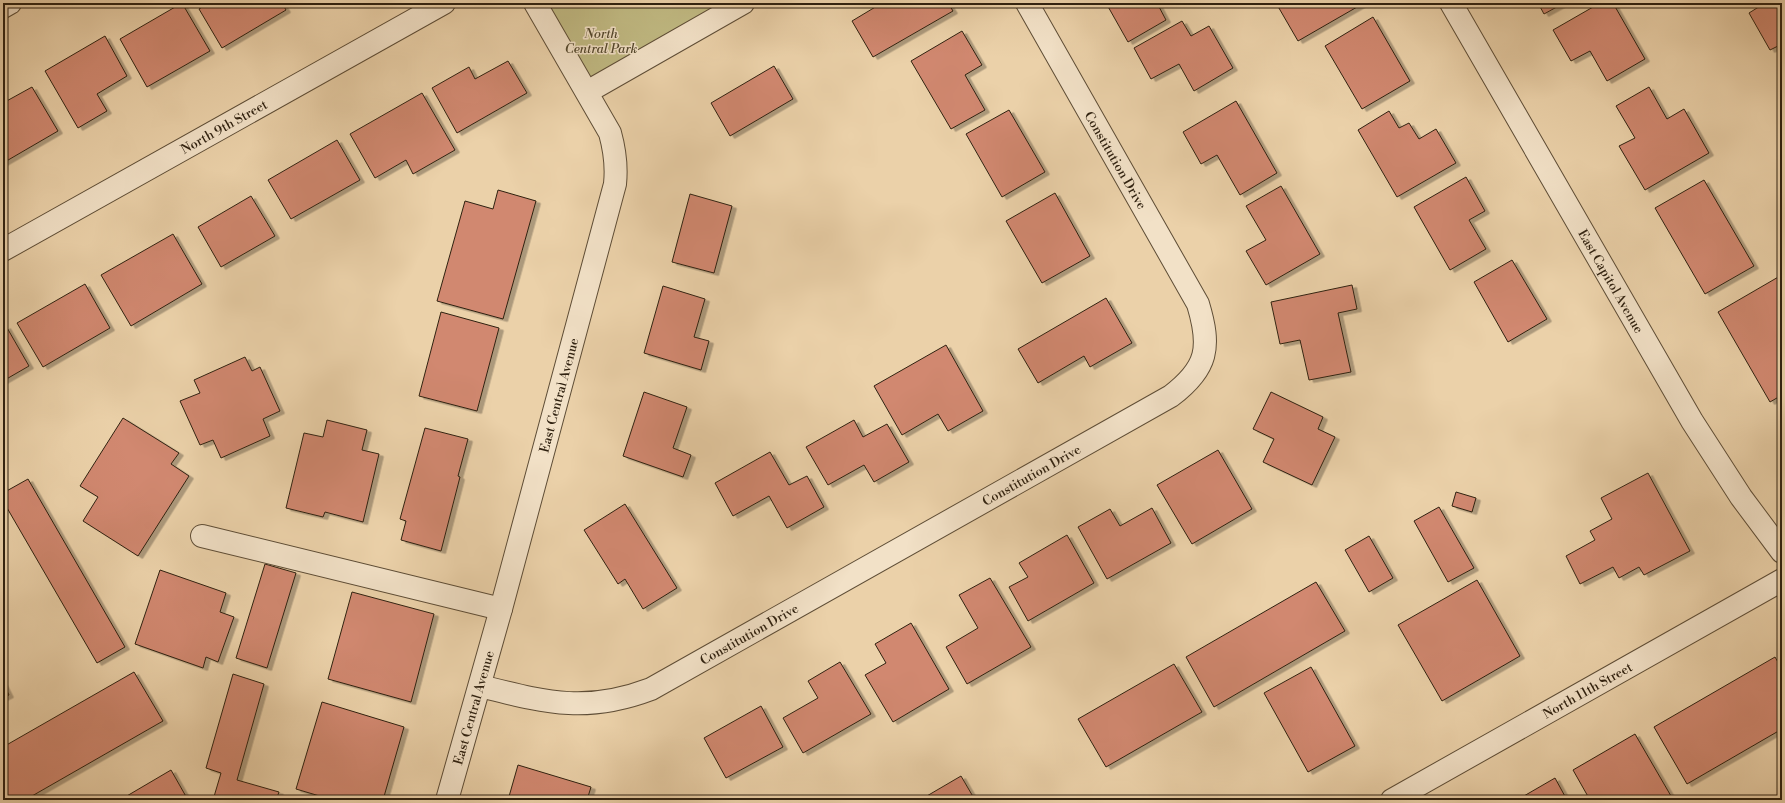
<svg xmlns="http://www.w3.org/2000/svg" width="1785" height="803" viewBox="0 0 1785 803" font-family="'Libre Bodoni',serif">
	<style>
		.green { fill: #c0b982; stroke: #786d49 }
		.building { fill: #d18870; stroke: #2f2110; filter: url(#shadow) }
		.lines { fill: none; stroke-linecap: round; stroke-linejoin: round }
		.minor-casing { stroke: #5e4d36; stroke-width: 24 }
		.minor { stroke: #f2e1c7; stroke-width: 22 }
		.labels { text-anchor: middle; stroke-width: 3; stroke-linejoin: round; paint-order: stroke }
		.park-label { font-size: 13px; font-style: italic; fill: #53472c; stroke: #f2e1c7 }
		.street-label { font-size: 13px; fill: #2f2110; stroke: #f2e1c7 }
	</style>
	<defs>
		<filter id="shadow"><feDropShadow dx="4.5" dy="2.5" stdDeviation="0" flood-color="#0004"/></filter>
	</defs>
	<rect width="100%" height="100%" fill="#ebd1a9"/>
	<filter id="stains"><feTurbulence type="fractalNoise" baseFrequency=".005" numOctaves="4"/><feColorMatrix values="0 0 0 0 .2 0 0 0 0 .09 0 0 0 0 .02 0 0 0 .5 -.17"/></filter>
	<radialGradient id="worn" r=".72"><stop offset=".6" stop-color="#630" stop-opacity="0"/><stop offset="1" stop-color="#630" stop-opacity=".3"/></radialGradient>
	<!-- green -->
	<path class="green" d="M536,3H745L587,92Z"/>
	<!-- building -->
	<path class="building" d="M182,3L210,51L147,87L120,39Z
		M209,3H282L286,10L222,48L199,9Z
		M882,3H948L953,11L873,57L852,21Z
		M1106,3H1157L1166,20L1128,42Z
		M1276,3H1364L1298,41Z
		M1538,3H1564L1544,14Z
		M1600,3H1613L1645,59L1607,81L1590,51L1571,61L1553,30Z
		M1765,3H1782V49L1780,45L1770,50L1749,13Z
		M1373,17L1410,81L1362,109L1325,46Z
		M1182,21L1191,36L1209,26L1233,68L1194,91L1179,64L1151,79L1134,48Z
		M962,31L982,65L965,75L985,110L951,129L911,61Z
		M105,36L127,76L97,94L107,111L78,128L45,71Z
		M508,61L527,93L457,133L432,88L469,67L475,79Z
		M774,66L793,99L730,136L711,103Z
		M32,87L58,131L3,163V103Z
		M1649,87L1667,119L1684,109L1709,153L1645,190L1619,146L1635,138L1616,106Z
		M422,93L455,150L413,174L406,160L375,178L350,134Z
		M1236,101L1277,173L1240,195L1217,155L1201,164L1183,132Z
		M1009,110L1045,172L1002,197L966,134Z
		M1389,111L1399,128L1409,123L1419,139L1436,129L1456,163L1397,197L1358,130Z
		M337,140L360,180L291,219L268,180Z
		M1466,177L1485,211L1469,220L1486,249L1450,270L1414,207Z
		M1704,180L1754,266L1705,294L1655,208Z
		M1281,186L1320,254L1266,285L1246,251L1266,240L1246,206Z
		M498,190L536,201L503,319L437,301L465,201L493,209Z
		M1055,193L1090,256L1042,283L1006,221Z
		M690,194L732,206L714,273L672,262Z
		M251,196L275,236L221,267L198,227Z
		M173,234L202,284L131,326L101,275Z
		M1512,260L1547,319L1508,342L1474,282Z
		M1780,276L1782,280V395L1770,402L1718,312Z
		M85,284L110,328L43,367L17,323Z
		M1352,285L1357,309L1338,313L1351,372L1309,380L1300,340L1280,344L1271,302Z
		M663,286L705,299L694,337L709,341L701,370L644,353Z
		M1106,298L1132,343L1090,367L1084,356L1038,383L1018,349Z
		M441,312L499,328L477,411L419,396Z
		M6,326L29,366L3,381V328Z
		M946,345L983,411L948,431L938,414L902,435L874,386Z
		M245,357L252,371L260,367L280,411L263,419L270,436L221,458L213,440L200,445L180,401L200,393L194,380Z
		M644,392L687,407L673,448L691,455L683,477L623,456Z
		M1271,392L1323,417L1318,429L1335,437L1312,485L1263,462L1274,439L1253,429Z
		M123,418L179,453L171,464L189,476L138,556L83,521L98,497L80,486Z
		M327,420L367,430L362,450L379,454L363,522L325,512L323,517L286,508L304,433L323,437Z
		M854,420L863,437L887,424L909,462L874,482L864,465L828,485L806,447Z
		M425,428L468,439L458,476L460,477L441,551L401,540L406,521L400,519Z
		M1218,450L1252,509L1192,544L1157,485Z
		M770,452L789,485L807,476L824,507L787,528L769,496L733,516L715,483Z
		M1648,473L1690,551L1644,575L1639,567L1619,578L1613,567L1580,584L1566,556L1595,540L1590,531L1612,519L1601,498Z
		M28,479L125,647L97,663L3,501V493Z
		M1456,492L1476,498L1472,512L1452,506Z
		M625,504L677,588L643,609L625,579L618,584L584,530Z
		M1439,507L1474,568L1448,582L1414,521Z
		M1152,508L1171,543L1107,579L1078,527L1110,509L1120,526Z
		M1067,535L1094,583L1028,621L1009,587L1028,577L1019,563Z
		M1369,536L1393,578L1369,592L1345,550Z
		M265,564L296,573L267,668L236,658Z
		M160,570L226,593L220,612L234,617L218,662L206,657L203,668L135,644Z
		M990,578L1031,647L967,684L946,647L978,628L959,595Z
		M1477,580L1520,656L1442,701L1398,625Z
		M1316,582L1345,631L1214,707L1186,657Z
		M352,592L434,614L411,702L328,679Z
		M911,623L949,689L893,722L865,675L886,663L875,644Z
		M1775,657L1782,669V729L1687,784L1654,727Z
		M840,662L871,714L803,753L783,718L818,698L808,681Z
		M1174,664L1202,712L1106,767L1078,719Z
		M1311,667L1355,746L1308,772L1264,693Z
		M134,672L163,721L25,800H3V747Z
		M233,674L264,684L237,780L279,792L276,800H213L221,773L206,768Z
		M3,683L9,695L3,698Z
		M322,702L404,727L383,800H333L296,789Z
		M761,706L783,747L726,778L704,738Z
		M1635,734L1671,796L1664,800H1590L1573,770Z
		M518,765L591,787L587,800H508Z
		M171,770L188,800H120Z
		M961,776L975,800H920Z
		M1555,778L1567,800H1517Z"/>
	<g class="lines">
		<!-- minor casing -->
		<g class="minor-casing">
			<g id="minor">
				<path id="s1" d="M1451,3L1692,421L1741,497L1782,552"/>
				<path d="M3,7L10,3"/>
				<path d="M587,92L743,3"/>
				<path id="s2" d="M3,250L444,3"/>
				<path d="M202,536L501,609"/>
				<path id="s3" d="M480,686C545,702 585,714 651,689L1171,396C1208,368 1211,347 1198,304L1027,3"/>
				<path id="s4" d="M447,800L501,609L615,184C617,165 615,151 610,133L535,3"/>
				<path id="s5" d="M1392,800L1782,580"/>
			</g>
		</g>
		<!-- minor -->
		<use href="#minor" class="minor"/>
	</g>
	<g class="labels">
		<!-- park labels -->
		<g class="park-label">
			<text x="601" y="38">North<tspan x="601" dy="15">Central Park</tspan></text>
		</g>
		<!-- street labels -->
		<g class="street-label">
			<text dy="5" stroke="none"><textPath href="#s2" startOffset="253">North 9th Street</textPath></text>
			<text transform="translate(1116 160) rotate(60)" y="5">Constitution Drive</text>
			<text dy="5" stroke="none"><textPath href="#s1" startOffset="321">East Capitol Avenue</textPath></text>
			<text dy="5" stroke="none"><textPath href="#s4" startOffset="420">East Central Avenue</textPath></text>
			<text dy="5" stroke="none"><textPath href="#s3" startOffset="611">Constitution Drive</textPath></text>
			<text dy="5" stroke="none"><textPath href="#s3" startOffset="287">Constitution Drive</textPath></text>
			<text dy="5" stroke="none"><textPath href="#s5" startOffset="224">North 11th Street</textPath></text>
			<text dy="5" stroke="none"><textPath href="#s4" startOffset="96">East Central Avenue</textPath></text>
		</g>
	</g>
	<!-- margin -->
	<rect width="1785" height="803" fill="none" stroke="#ebd1a9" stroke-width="16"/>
	<rect x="4" y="4" width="1777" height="795" fill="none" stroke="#2f2110" stroke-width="2"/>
	<rect x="8" y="8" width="1769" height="787" fill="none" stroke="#2f2110"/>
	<rect width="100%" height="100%" filter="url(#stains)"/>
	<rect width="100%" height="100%" fill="url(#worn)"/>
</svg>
